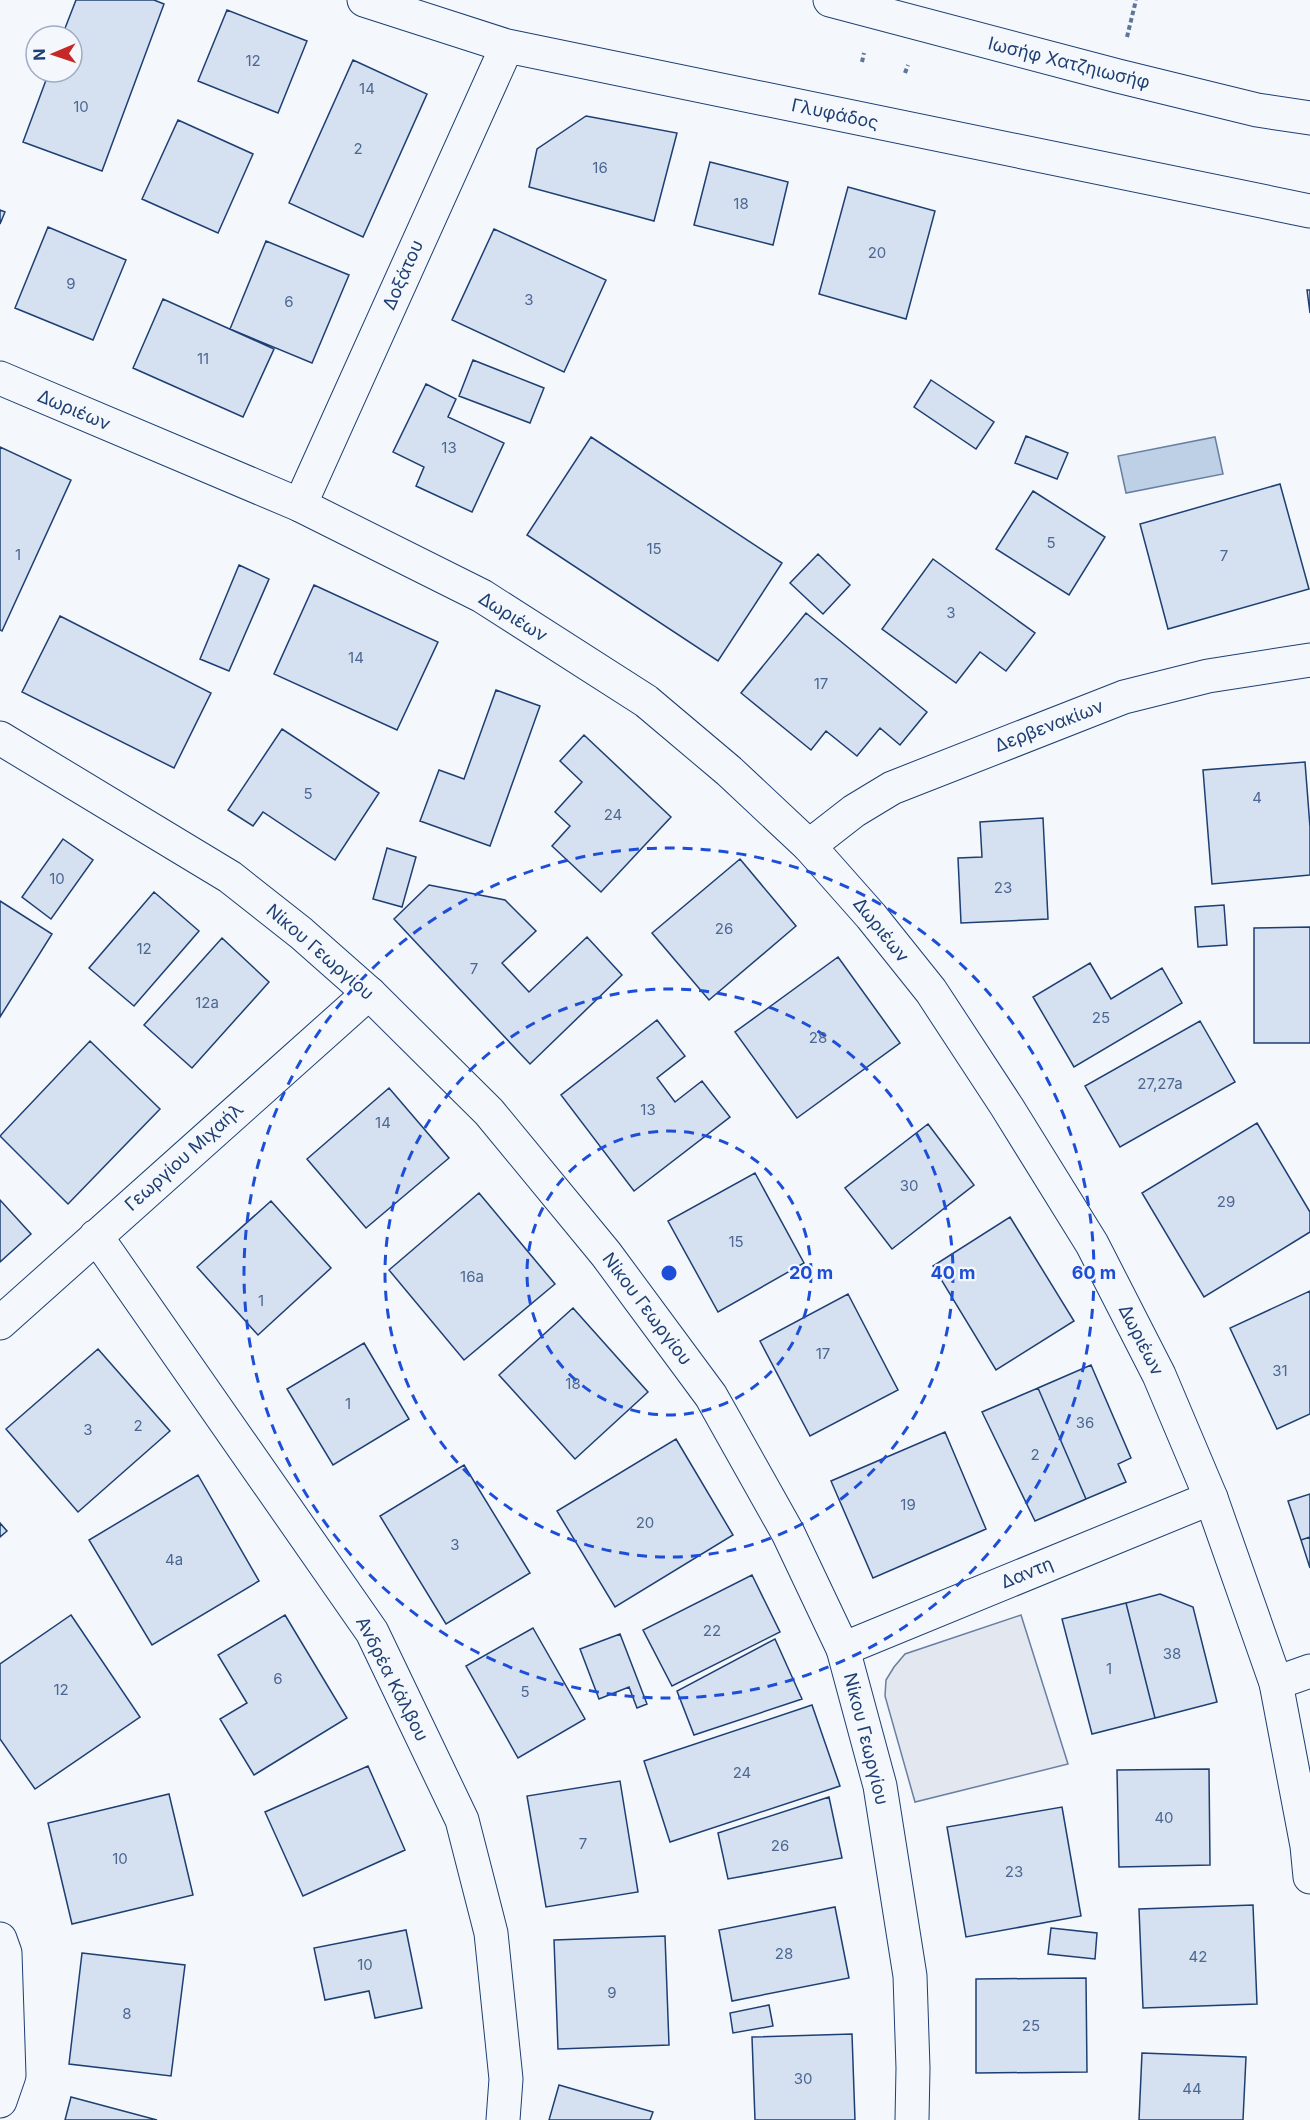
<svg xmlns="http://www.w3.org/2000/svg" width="1310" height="2120" viewBox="0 0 1310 2120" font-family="Inter,sans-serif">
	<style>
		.parking { fill: #e3e8f0; stroke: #687fa3; stroke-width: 1.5 }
		.water { fill: #bed0e5; stroke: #687fa3; stroke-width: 1.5 }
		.building { fill: #d5e0f0; stroke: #1d3f73; stroke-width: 1.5 }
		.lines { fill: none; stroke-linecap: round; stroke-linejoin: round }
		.street-casing { stroke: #1d3f73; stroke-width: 35 }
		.secondary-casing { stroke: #1d3f73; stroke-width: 35 }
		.path { stroke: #5e769c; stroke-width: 4; stroke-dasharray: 4.5 3; stroke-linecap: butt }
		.street { stroke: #f4f7fb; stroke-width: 33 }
		.secondary { stroke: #f4f7fb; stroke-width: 33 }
		.ring { fill: none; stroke: #1d4ed8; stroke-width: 3; stroke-dasharray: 10 8 }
		.labels { text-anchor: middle; stroke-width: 4.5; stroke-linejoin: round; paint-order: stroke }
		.number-label { font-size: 15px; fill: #4b6792 }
		.street-label { font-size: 18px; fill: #1d3f73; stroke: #f4f7fb }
		.centre { fill: #1d4ed8; stroke: #f4f7fb; stroke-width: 3 }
		.ring-label { font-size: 18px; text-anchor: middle; font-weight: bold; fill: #1d4ed8; stroke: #f4f7fb; stroke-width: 4.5; stroke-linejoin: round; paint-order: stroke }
	</style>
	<rect width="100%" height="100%" fill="#f4f7fb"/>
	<!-- parking -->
	<path class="parking" d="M1021,1615L1068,1764L915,1802L885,1696L886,1680L894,1667L905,1654Z"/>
	<!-- water -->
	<path class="water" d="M1215,437L1223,474L1126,493L1118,456Z"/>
	<!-- building -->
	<path class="building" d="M76,0H154L164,4L102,171L23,142L49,72H72V36H62Z
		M227,10L307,41L278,113L198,81Z
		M353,60L427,94L363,237L289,203Z
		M586,116L677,133L654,221L529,187L537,149Z
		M178,120L253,154L218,233L142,199Z
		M710,162L788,182L773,245L694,225Z
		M848,187L935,211L906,319L819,294Z
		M0,210L5,212L0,224Z
		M48,227L126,260L93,340L15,308Z
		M494,229L606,280L564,372L452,320Z
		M266,241L349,275L312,363L230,329Z
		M1307,290H1310V313Z
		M163,299L274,349L243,417L133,368Z
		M473,360L544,388L530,423L459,396Z
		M931,380L994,422L976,449L914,407Z
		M426,384L456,399L448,417L504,443L472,512L416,486L424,467L393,452Z
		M1026,436L1068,453L1057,479L1015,463Z
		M591,437L782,563L718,661L527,535Z
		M0,447L71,480L2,631L0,630Z
		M1280,484L1309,589L1168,629L1140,524Z
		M1033,491L1105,537L1069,595L996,549Z
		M818,554L850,585L823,614L790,583Z
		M933,559L1035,633L1006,671L980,652L956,683L882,629Z
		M239,565L269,579L229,671L200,659Z
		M314,585L438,642L397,730L274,674Z
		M806,613L927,712L900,745L880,728L857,756L826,731L811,750L741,693Z
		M60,616L211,693L174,768L22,692Z
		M496,690L540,706L490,846L420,821L439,770L464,779Z
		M282,729L379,793L335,860L263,812L253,826L228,810Z
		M584,735L671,817L601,892L552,846L570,826L555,812L582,782L560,761Z
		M1305,762L1310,827V875L1212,884L1203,770Z
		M1043,818L1048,919L961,923L958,858L982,857L980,822Z
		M63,839L93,860L51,919L22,897Z
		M387,848L416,857L402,907L373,899Z
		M740,859L796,926L709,1000L652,933Z
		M429,885L505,900L536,931L502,963L529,992L587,937L622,975L530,1064L394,919Z
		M154,892L199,931L134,1006L89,968Z
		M0,901L52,934L0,1017Z
		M1224,905L1227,945L1198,947L1195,907Z
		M1310,927V1043H1254V928Z
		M222,938L269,982L192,1068L144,1025Z
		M838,957L900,1043L797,1118L735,1032Z
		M1090,963L1111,999L1162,968L1182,1003L1074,1067L1033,997Z
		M657,1020L685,1056L657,1078L675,1102L702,1081L730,1117L634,1191L561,1095Z
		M1200,1021L1235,1082L1120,1147L1085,1086Z
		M90,1041L160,1109L68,1204L0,1136Z
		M389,1088L449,1158L366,1228L307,1159Z
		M1257,1123L1310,1212V1232L1204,1297L1142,1193Z
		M928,1124L974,1185L892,1249L845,1188Z
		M755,1173L804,1263L718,1312L668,1221Z
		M479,1193L555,1284L464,1360L389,1270Z
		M0,1200L31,1234L0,1262Z
		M271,1201L331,1268L258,1335L197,1267Z
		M1010,1217L1074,1321L996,1370L933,1266Z
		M1310,1291V1414L1277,1429L1230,1328Z
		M848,1294L898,1390L810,1436L760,1341Z
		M573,1308L648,1392L575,1459L499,1375Z
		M364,1343L409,1419L333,1465L287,1389Z
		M98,1349L170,1431L78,1512L6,1429Z
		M1091,1365L1131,1458L1118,1464L1126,1482L1086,1499L1038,1388Z
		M1038,1388L1086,1499L1035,1521L982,1412Z
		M945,1432L986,1529L873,1578L831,1481Z
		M676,1439L733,1535L615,1607L557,1511Z
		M464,1465L530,1573L446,1624L380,1516Z
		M198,1475L259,1581L152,1645L89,1540Z
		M1310,1494V1537L1301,1540L1288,1501Z
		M0,1523L7,1531L0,1537Z
		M1310,1537V1568L1301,1540Z
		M752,1575L780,1632L672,1686L643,1630Z
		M1160,1594L1193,1607L1217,1702L1155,1718L1126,1603Z
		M1126,1603L1155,1718L1092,1734L1062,1619Z
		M71,1615L140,1717L35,1789L0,1739V1664Z
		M285,1615L347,1718L254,1775L220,1719L247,1703L218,1655Z
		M533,1628L585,1719L518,1758L466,1666Z
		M620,1634L647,1704L637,1708L629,1687L599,1699L580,1649Z
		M775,1639L802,1699L694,1735L677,1691Z
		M812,1705L840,1786L670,1842L644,1761Z
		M368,1766L405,1850L303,1896L265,1812Z
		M1209,1769L1210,1865L1119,1867L1117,1770Z
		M620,1781L638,1892L546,1907L527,1796Z
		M169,1794L193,1895L72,1924L48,1823Z
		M829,1797L842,1858L728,1879L718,1833Z
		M1062,1807L1081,1916L966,1937L947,1827Z
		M1253,1905L1257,2004L1143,2008L1139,1909Z
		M835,1907L849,1978L732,2001L719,1930Z
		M1051,1928L1097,1933L1095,1959L1048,1954Z
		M406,1930L422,2008L375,2018L369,1991L325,2000L314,1948Z
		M665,1936L669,2045L558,2049L554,1940Z
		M82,1953L185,1965L171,2076L69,2064Z
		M1086,1978L1087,2072L976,2073V1979Z
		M769,2005L773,2026L733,2033L730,2013Z
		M852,2034L855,2120H755L752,2037Z
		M1142,2053L1246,2057L1243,2120H1139Z
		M559,2085L653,2112L650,2120H549Z
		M71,2097L157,2120H65Z"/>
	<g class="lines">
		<!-- street casing -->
		<g class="street-casing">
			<path id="street" d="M364,0L507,46L1310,211
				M300,505L507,46
				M809,846L854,811L892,788L1124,697L1208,676L1310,660
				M96,1236L372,1632L462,1820L491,1933L506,2079L503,2120
				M0,1323L369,993
				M843,1649L1211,1498
				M1276,1683L1310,1671
				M0,1939L5,1953L9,2075L0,2101"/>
		</g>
		<!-- secondary casing -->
		<g class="secondary-casing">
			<path id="secondary" d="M830,0L1118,76L1257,110L1310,118
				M0,378L300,505L482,596L646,701L729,771L809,846L871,916L931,991L1007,1107L1092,1244L1159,1375L1211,1498L1276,1683L1307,1846L1310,1877
				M0,738L230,877L301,933L369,993L489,1112L606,1254L711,1396L788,1533L843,1649L880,1786L910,1976L913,2068L912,2120"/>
		</g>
		<!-- path -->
		<path class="path" d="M1127,37L1136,0
			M862,62L864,53
			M905,73L908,65"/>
		<!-- street -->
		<use href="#street" class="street"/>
		<!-- secondary -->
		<use href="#secondary" class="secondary"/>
	</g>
	<!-- distance rings -->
	<g class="ring">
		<circle cx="669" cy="1273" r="142"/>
		<circle cx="669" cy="1273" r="284"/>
		<circle cx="669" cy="1273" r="425"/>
	</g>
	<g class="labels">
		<!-- number labels -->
		<g class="number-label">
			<text x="253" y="66">12</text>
			<text x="367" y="94">14</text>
			<text x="81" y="112">10</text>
			<text x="358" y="154">2</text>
			<text x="600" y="173">16</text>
			<text x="741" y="209">18</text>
			<text x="877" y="258">20</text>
			<text x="71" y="289">9</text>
			<text x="529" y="305">3</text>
			<text x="289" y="307">6</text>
			<text x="203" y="364">11</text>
			<text x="449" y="453">13</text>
			<text x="1051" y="548">5</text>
			<text x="654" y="554">15</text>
			<text x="18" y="560">1</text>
			<text x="1224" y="561">7</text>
			<text x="951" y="618">3</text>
			<text x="356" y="663">14</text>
			<text x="821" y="689">17</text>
			<text x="308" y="799">5</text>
			<text x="1257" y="803">4</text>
			<text x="613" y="820">24</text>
			<text x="57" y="884">10</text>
			<text x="1003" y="893">23</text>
			<text x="724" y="934">26</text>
			<text x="144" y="954">12</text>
			<text x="474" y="974">7</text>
			<text x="207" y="1008">12a</text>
			<text x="1101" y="1023">25</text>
			<text x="818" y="1043">28</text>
			<text x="1160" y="1089">27,27a</text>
			<text x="648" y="1115">13</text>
			<text x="383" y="1128">14</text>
			<text x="909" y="1191">30</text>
			<text x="1226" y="1207">29</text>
			<text x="736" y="1247">15</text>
			<text x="472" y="1282">16a</text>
			<text x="261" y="1306">1</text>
			<text x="823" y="1359">17</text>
			<text x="1280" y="1376">31</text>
			<text x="573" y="1389">18</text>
			<text x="348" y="1409">1</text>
			<text x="1085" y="1428">36</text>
			<text x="138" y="1431">2</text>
			<text x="88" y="1435">3</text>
			<text x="1035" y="1460">2</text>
			<text x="908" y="1510">19</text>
			<text x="645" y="1528">20</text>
			<text x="455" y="1550">3</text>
			<text x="174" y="1565">4a</text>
			<text x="712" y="1636">22</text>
			<text x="1172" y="1659">38</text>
			<text x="1109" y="1674">1</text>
			<text x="278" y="1684">6</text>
			<text x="61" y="1695">12</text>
			<text x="525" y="1697">5</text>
			<text x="742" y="1778">24</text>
			<text x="1164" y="1823">40</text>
			<text x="583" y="1849">7</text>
			<text x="780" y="1851">26</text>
			<text x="120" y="1864">10</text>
			<text x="1014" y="1877">23</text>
			<text x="784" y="1959">28</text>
			<text x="1198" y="1962">42</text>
			<text x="365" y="1970">10</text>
			<text x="612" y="1998">9</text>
			<text x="127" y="2019">8</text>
			<text x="1031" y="2031">25</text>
			<text x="803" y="2084">30</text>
			<text x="1192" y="2094">44</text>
		</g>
		<!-- street labels -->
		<g class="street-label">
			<text transform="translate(1069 63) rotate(14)" y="6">Ιωσήφ Χατζηιωσήφ</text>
			<text transform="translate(835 114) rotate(12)" y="6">Γλυφάδος</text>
			<text transform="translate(403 275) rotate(-66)" y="6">Δοξάτου</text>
			<text transform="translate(74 410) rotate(23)" y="6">Δωριέων</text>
			<text transform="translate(513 617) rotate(32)" y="6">Δωριέων</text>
			<text transform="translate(1049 726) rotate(-21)" y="6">Δερβενακίων</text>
			<text transform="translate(881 930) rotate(51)" y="6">Δωριέων</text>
			<text transform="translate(320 952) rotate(41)" y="6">Νίκου Γεωργίου</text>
			<text transform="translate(184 1157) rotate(-42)" y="6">Γεωργίου Μιχαήλ</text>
			<text transform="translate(647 1309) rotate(53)" y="6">Νίκου Γεωργίου</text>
			<text transform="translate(1141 1340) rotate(63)" y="6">Δωριέων</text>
			<text transform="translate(1027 1573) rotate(-22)" y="6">Δαντη</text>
			<text transform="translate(392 1679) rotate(63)" y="6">Ανδρέα Κάλβου</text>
			<text transform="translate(866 1739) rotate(76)" y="6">Νίκου Γεωργίου</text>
		</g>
	</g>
	<circle cx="669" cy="1273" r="9" class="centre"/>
	<g class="ring-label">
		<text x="811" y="1279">20 m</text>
		<text x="953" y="1279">40 m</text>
		<text x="1094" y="1279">60 m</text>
	</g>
	<!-- north arrow -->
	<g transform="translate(54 54) rotate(268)"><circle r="28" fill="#f4f7fb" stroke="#9eadc5" stroke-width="1.5"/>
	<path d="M0-4.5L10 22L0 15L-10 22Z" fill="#c62828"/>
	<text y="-9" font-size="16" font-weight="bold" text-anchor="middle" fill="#1d3f73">N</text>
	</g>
</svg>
